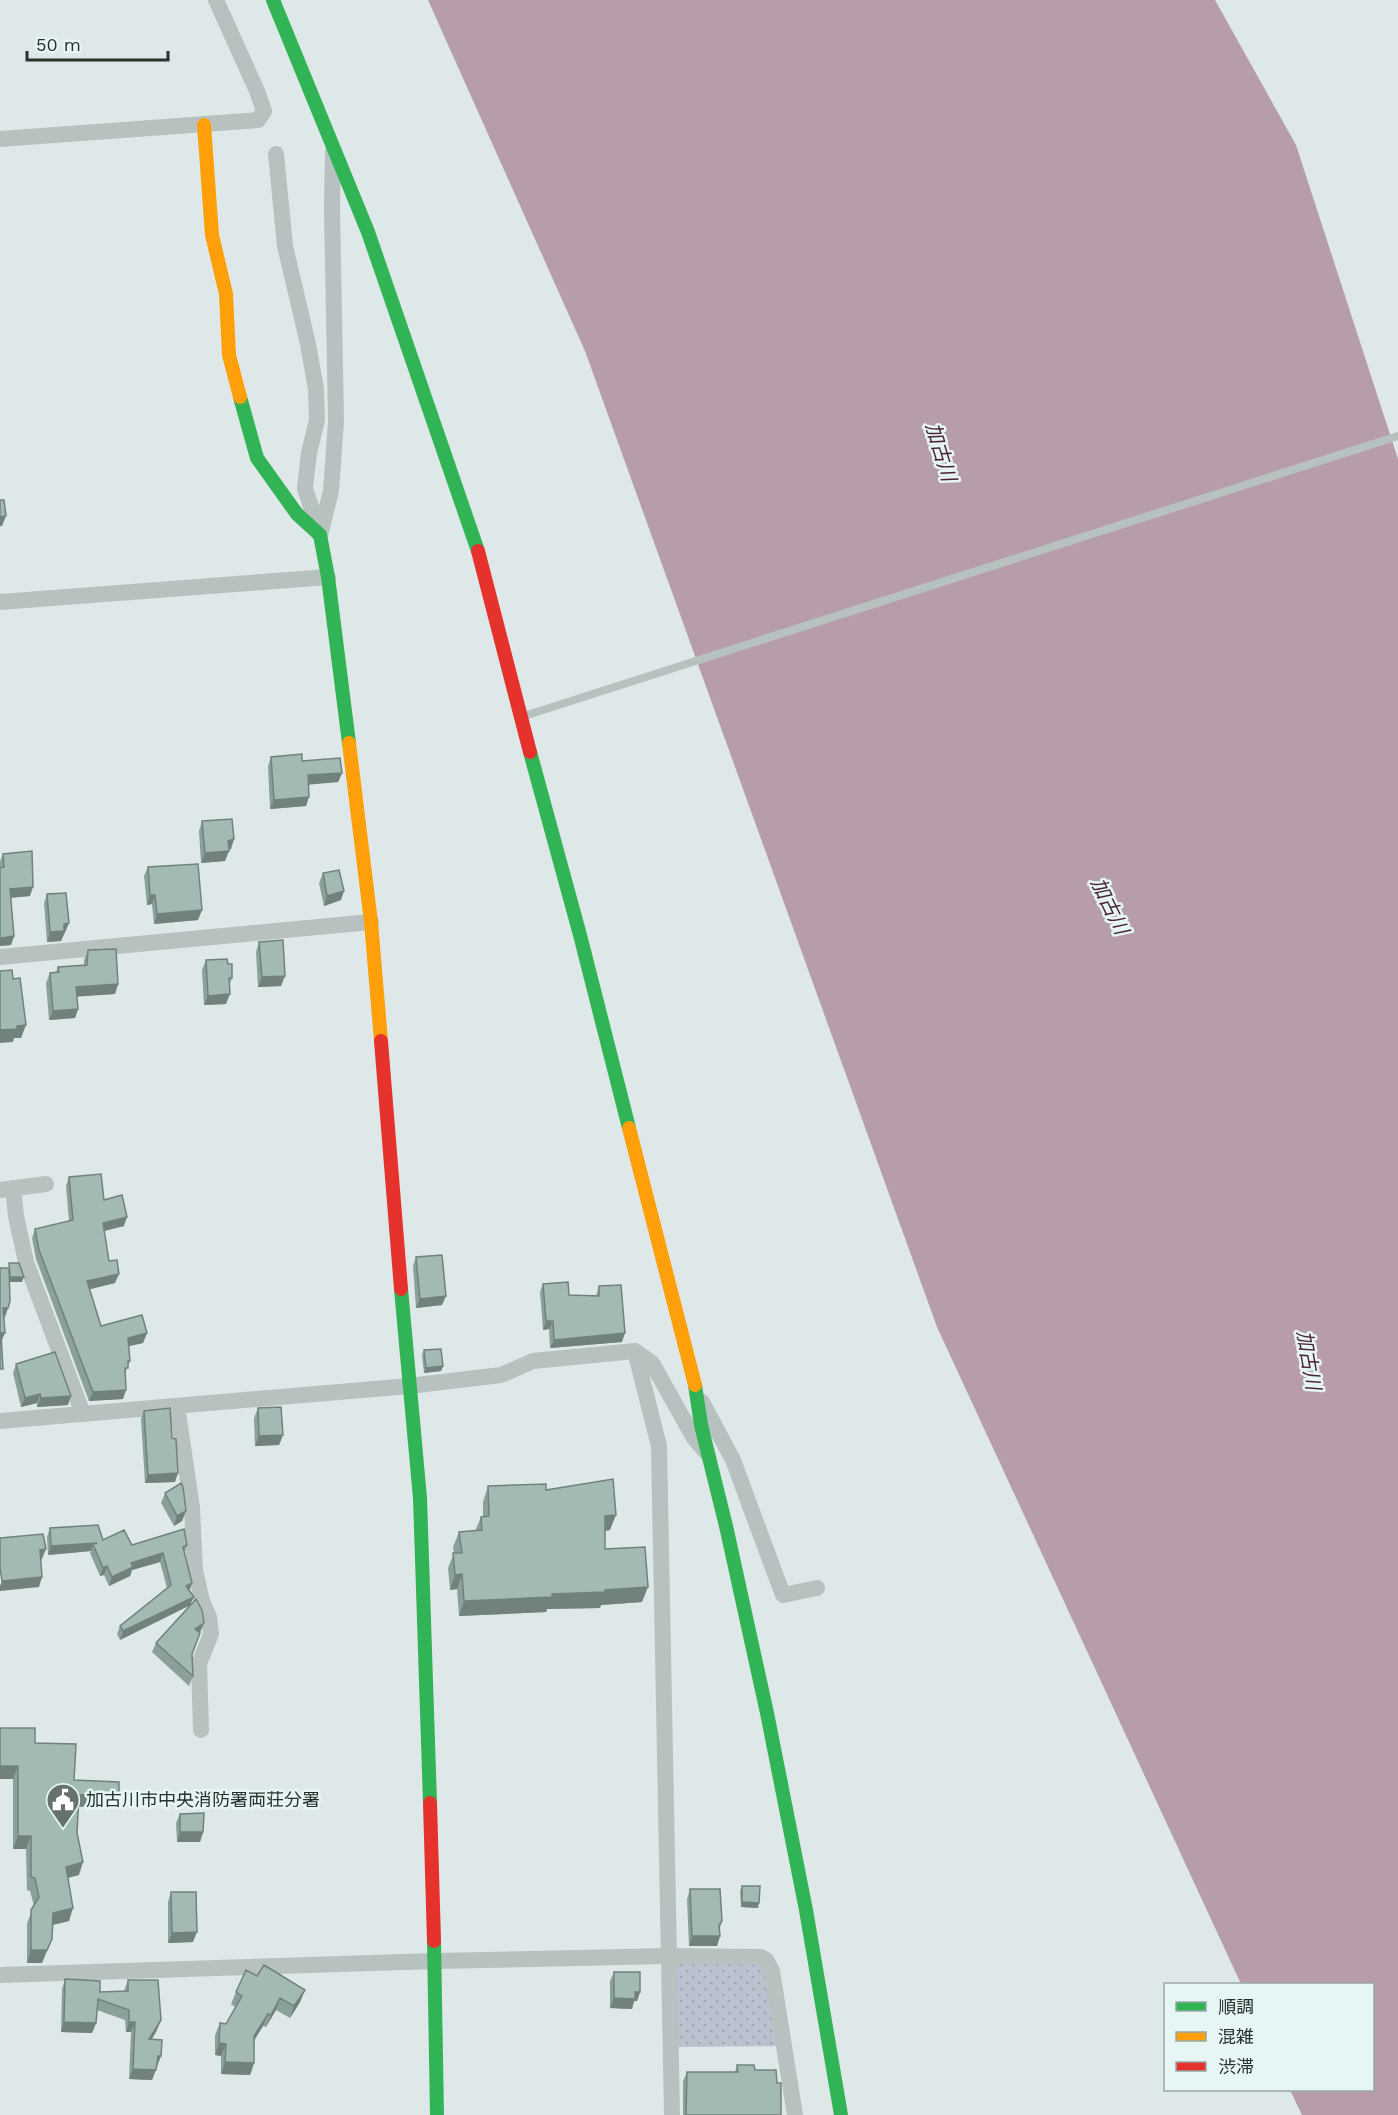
<svg xmlns="http://www.w3.org/2000/svg" width="1398" height="2115" viewBox="0 0 1398 2115" font-family="'Work Sans','Noto Sans JP',sans-serif">
	<style>
		.grass { fill: url(#grass-dots) }
		.water { fill: #b79cac }
		.lines { fill: none; stroke-linecap: round; stroke-linejoin: round }
		.lane { stroke: #b7c1c0; stroke-width: 8 }
		.street { stroke: #b7c1c0; stroke-width: 16 }
		.fast { stroke: #30b455; stroke-width: 14 }
		.slow { stroke: #ff9f0a; stroke-width: 14 }
		.jam { stroke: #e5322d; stroke-width: 14 }
		.wall { fill: #8ba09a }
		.shaded-wall { fill: #71827d }
		.building { fill: #a2bab3; stroke: #71827d; stroke-width: 1.5 }
		.labels { text-anchor: middle; stroke-width: 5; stroke-linejoin: round; paint-order: stroke }
		.poi-label { font-size: 18px; fill: #27312e; stroke: #e5f6f5; text-anchor: start }
		.water-label { font-size: 20px; font-style: italic; fill: #4d2238; stroke: #e5f6f5 }
	</style>
	<defs>
		<pattern id="grass-dots" width="8" height="8" patternUnits="userSpaceOnUse" patternTransform="scale(1.5)"><rect width="8" height="8" fill="#bac2cf"/><path d="M2 2h.1M6 6h.1" fill="none" stroke="#a0a7b2" stroke-width="1.8" stroke-linecap="round"/></pattern>
	</defs>
	<rect width="100%" height="100%" fill="#dee8e8"/>
	<!-- grass -->
	<path class="grass" d="M679,1963H760L765,1968L780,2046L676,2047V1965Z"/>
	<!-- water -->
	<path class="water" d="M428,0H1215L1296,145L1398,459V2115H1302L1290,2090H1372V1984H1241L937,1327L585,351Z"/>
	<g class="lines">
		<!-- lane -->
		<path class="lane" d="M521,717L1398,436"/>
		<!-- street -->
		<path class="street" d="M0,139L258,120L264,111L257,91L216,0
			M276,154L285,246L308,344L316,389L317,420L309,453L305,488L320,535L331,491L336,421L332,209L333,152
			M0,602L328,577
			M0,957L371,922
			M13,1188L16,1216L26,1262L83,1414
			M0,1190L46,1184
			M635,1351L659,1446L672,2115
			M702,1402L733,1460L783,1595L817,1588
			M177,1406L192,1508L195,1570L202,1601L209,1617L211,1634L199,1664L201,1730
			M0,1421L409,1386L501,1375L533,1361L635,1351L652,1363L694,1438L706,1452
			M0,1975L435,1961L668,1956L761,1957L767,1961L772,1971L795,2115"/>
		<!-- fast -->
		<path class="fast" d="M273,0L368,232L478,551
			M240,397L257,458L297,514L320,535L328,577L349,743
			M530,752L580,935L629,1128
			M401,1289L420,1498L430,1803
			M695,1385L701,1425L726,1526L767,1713L806,1910L841,2115
			M434,1941L437,2115"/>
		<!-- slow -->
		<path class="slow" d="M204,125L212,235L226,294L229,355L240,397
			M349,743L371,922L381,1041
			M629,1128L695,1385"/>
		<!-- jam -->
		<path class="jam" d="M478,551L530,752
			M381,1041L401,1289
			M430,1803L434,1941"/>
	</g>
	<!-- wall -->
	<path class="wall" d="M271,757L302,761L342,773L338,782L309,784L306,806L270,809L268,766Z
		M202,821L231,849H229L225,861L201,863L199,831Z
		M3,854L30,896L11,898L14,936L11,945L0,946V861Z
		M148,867L198,920L154,924L152,904L147,905L144,876Z
		M323,873L341,900L324,906L319,883Z
		M47,894L69,923L61,941L47,942L44,903Z
		M259,942L281,986L258,987L256,952Z
		M88,950L118,984L115,994L77,996L78,1009L75,1018L49,1020L46,983L50,973L56,972L58,967L84,966V960Z
		M206,960L228,964L232,978L229,986L226,1004L204,1005L202,970Z
		M69,1177L104,1200L124,1226L104,1231L109,1261L115,1283L89,1289L101,1326L147,1333L143,1343L129,1346L130,1361L125,1374L123,1399L89,1401L36,1259L32,1238L35,1229L69,1221L66,1186Z
		M416,1257L442,1305L416,1308L413,1266Z
		M543,1284L569,1295L596,1296L599,1286L622,1342L550,1348L549,1329L543,1330L540,1292Z
		M424,1350L443,1366L441,1371L424,1373L422,1355Z
		M16,1364L68,1405L37,1407V1403L21,1407L13,1373Z
		M258,1408L283,1435L279,1445L255,1446L254,1418Z
		M144,1411L175,1482L145,1483L141,1419Z
		M488,1486L546,1490L610,1530L605,1531V1549L642,1602L601,1605L600,1608L547,1609L546,1612L459,1616L457,1589L450,1590L448,1568L454,1553L453,1547L459,1532L475,1531L481,1517L483,1516V1502Z
		M165,1493L186,1511L182,1521L174,1526L161,1503Z
		M50,1528L132,1545H187L185,1552L191,1605L204,1623L192,1654L193,1676L189,1686L152,1652L156,1643L189,1606L120,1640L117,1634L120,1626L167,1588L160,1562L132,1570L130,1576L109,1586L104,1575L100,1576L90,1553L91,1551L48,1555L47,1537Z
		M0,1728L35,1743L74,1780L114,1805L78,1807L77,1833L79,1875L68,1878L69,1921L52,1925L42,1963H27V1923L34,1906L30,1891L27,1890L26,1849H13V1779H0Z
		M180,1814L203,1832L200,1842H177L176,1823Z
		M742,1886L758,1908L741,1907L740,1891Z
		M690,1889L722,1921L720,1928V1936L717,1946H689L687,1899Z
		M171,1892L193,1942L168,1943V1902Z
		M614,1972L640,1992L637,2001H634L632,2009L610,2008V1981Z
		M257,1976L305,1990L300,2002L290,2018L276,2010L266,2027L263,2026L254,2041V2063L250,2075L221,2074V2056L215,2055V2035L220,2023L226,2024L235,2007L231,2004L236,1992Z
		M65,1979L100,1992L124,1991L128,1980L157,2030L152,2039L161,2056L157,2066H156L152,2080L129,2079L131,2032H126L125,2020L97,2010L96,2023L92,2033L61,2032L62,1989Z
		M737,2065L755,2070L781,2115H683V2081L687,2072H735Z"/>
	<!-- shaded-wall -->
	<path class="shaded-wall" d="M6,516L2,526H0V517Z
		M342,773L338,782L305,785L308,775Z
		M309,797L306,806L270,809L274,800Z
		M234,839L231,849L225,851L228,841Z
		M229,851L225,861L201,863L205,853Z
		M33,887L30,896L7,898L10,889Z
		M344,891L341,900L324,906L327,896Z
		M150,895H155L152,904L147,905Z
		M202,910L198,920L154,924L157,914Z
		M69,923L61,941L47,942L50,932L64,924Z
		M14,936L11,945L0,946V939L2,938Z
		M285,976L281,986L258,987L262,977Z
		M118,984L115,994L72,997L76,987Z
		M230,994L226,1004L204,1005L208,996Z
		M78,1009L75,1018L49,1020L53,1011Z
		M26,1025L21,1038H14L13,1042L0,1043V1030L17,1026Z
		M127,1217L124,1226L100,1232L103,1223Z
		M119,1274L115,1283L83,1291L87,1281Z
		M10,1277H24L22,1282H8Z
		M446,1296L442,1305L416,1308L420,1299Z
		M3,1308H8L5,1317H0Z
		M546,1321H553L549,1329L543,1330Z
		M1,1333H5L1,1342Z
		M147,1333L143,1343L125,1347L128,1338Z
		M625,1333L622,1342L550,1348L554,1340Z
		M443,1366L441,1371L424,1373L426,1368Z
		M126,1390L123,1399L89,1401L93,1392Z
		M40,1394L37,1403L21,1407L25,1398Z
		M71,1396L68,1405L37,1407L41,1398Z
		M283,1435L279,1445L255,1446L259,1436Z
		M178,1473L175,1482L145,1483L148,1475Z
		M186,1511L182,1521L174,1526L177,1516Z
		M616,1515L610,1530L599,1531L605,1516Z
		M97,1543L93,1544L91,1551L48,1555L51,1546Z
		M46,1549L42,1559L37,1560L40,1550Z
		M163,1553L160,1562L132,1570L130,1576L109,1586L112,1577L131,1563Z
		M107,1566L104,1575L100,1576L103,1568Z
		M462,1574L457,1589L450,1590L455,1575Z
		M42,1577L39,1587L0,1591V1586L2,1581Z
		M192,1583L189,1592L186,1586Z
		M648,1587L642,1602L601,1605L600,1608L547,1609L546,1612L459,1616L464,1601Z
		M194,1597L190,1605L120,1640L123,1631Z
		M204,1623L200,1632L192,1638L195,1629Z
		M0,1766H18L13,1779H0Z
		M119,1792L114,1805L74,1807L79,1795Z
		M180,1832H203L200,1842H177Z
		M18,1836H31L26,1849H13Z
		M83,1862L79,1875L61,1879L66,1867Z
		M742,1902L759,1903L758,1908L741,1907Z
		M73,1908L69,1921L48,1926L53,1913Z
		M197,1932L193,1942L168,1943L172,1933Z
		M692,1936H720L717,1946H689Z
		M52,1939L42,1963H27L31,1950Z
		M305,1990L300,2002L290,2018L294,2006Z
		M635,1992H640L637,2001H634L632,2009L610,2008L614,1998Z
		M280,1998L276,2010L266,2027L271,2015Z
		M268,2014L263,2026L249,2048L254,2036Z
		M161,2020L157,2030L146,2049L149,2039Z
		M64,2022L96,2023L92,2033L61,2032Z
		M129,2022H135L131,2032H126Z
		M219,2043L226,2044L221,2056L215,2055Z
		M158,2056H161L157,2066H154Z
		M225,2062L254,2063L250,2075L221,2074Z
		M133,2069L156,2070L152,2080L129,2079Z"/>
	<!-- building -->
	<path class="building" d="M0,500H4L6,516L0,517Z
		M302,754V761L340,758L342,773L308,775L309,797L274,800L271,757Z
		M232,819L234,839L228,841L229,851L205,853L202,821Z
		M32,851L33,887L10,889L14,936L2,938L0,939V868L4,867L3,854Z
		M198,864L202,910L157,914L155,895H150L148,867Z
		M339,870L344,891L327,896L323,873Z
		M66,893L69,923L64,924V931L50,932L47,894Z
		M283,940L285,976L262,977L259,942Z
		M116,949L118,984L76,987L78,1009L53,1011L50,973L59,972L58,967L87,965L88,950Z
		M227,959L228,964H232V978H229L230,994L208,996L206,960Z
		M12,970L13,979L20,978L26,1025L17,1026V1029L0,1030V971Z
		M101,1174L104,1200L122,1195L127,1217L103,1223L109,1261L117,1260L119,1274L87,1281L101,1326L142,1315L147,1333L128,1338L130,1361H128V1368H125L126,1390L93,1392L39,1250L35,1229L73,1220L69,1177Z
		M442,1255L446,1296L420,1299L416,1257Z
		M9,1263H19L24,1277H10Z
		M0,1268H9L10,1301L8,1308H3L5,1333H1L3,1369H0Z
		M568,1282L569,1295L599,1296V1286L621,1285L625,1333L554,1340L553,1321H546L543,1284Z
		M441,1349L443,1366L426,1368L424,1350Z
		M55,1352L71,1396L41,1398L40,1394L25,1398L16,1364Z
		M281,1407L283,1435L259,1436L258,1408Z
		M170,1408L172,1438L176,1439L178,1473L148,1475L144,1411Z
		M613,1479L616,1515L605,1516V1549L645,1547L648,1587L605,1590V1592L552,1594V1597L464,1601L462,1574L455,1575L453,1553H462L459,1532L482,1530L481,1517L489,1516L488,1486L546,1484V1490Z
		M181,1483L183,1487L186,1511L177,1516L165,1493Z
		M98,1525L103,1540L124,1530L132,1545L184,1529L187,1545L183,1547L192,1583L186,1586L194,1597L123,1631L120,1626L171,1585L163,1553L131,1563L133,1567L112,1577L107,1566L103,1568L93,1544L97,1543L51,1546L50,1528Z
		M43,1534L46,1549L40,1550L42,1577L2,1581L0,1568V1538Z
		M196,1599L202,1610L204,1623L195,1629L200,1633L192,1654L193,1676L156,1643Z
		M0,1728H35V1743L76,1744L74,1780L119,1782V1792L79,1795L77,1833L83,1862L66,1867L73,1908L53,1913L52,1939L47,1950H31V1910L39,1897L35,1878L31,1877V1836H18V1766H0Z
		M204,1813L203,1832H180V1814Z
		M742,1886H760L759,1903L742,1902Z
		M690,1889H720L722,1921L719,1925L720,1936H692Z
		M171,1892H196L197,1932L172,1933Z
		M264,1965L305,1990L294,2006L280,1998L271,2015L268,2014L254,2036V2063L225,2062L226,2044L219,2043L220,2023L226,2024L242,1996L236,1992L246,1970L257,1976Z
		M614,1972H640V1992H635V1999L614,1998Z
		M65,1979L100,1981V1992L128,1991V1980H158L161,2020L149,2039L162,2040L161,2056H158L156,2070L133,2069L135,2022H129V2010L98,1999L96,2023L64,2022Z
		M737,2065H754L755,2070H776L777,2083H781V2115H686L687,2072H738Z"/>
	<!-- icons -->
	<defs>
		<g id="civic-pin" transform="scale(1.725)"><path d="M0 17L-7.5 6A9.5 9.5 0 1 1 7.5 6Z" fill="#67716f" stroke="#e5f6f5"/><path d="M-.6-6.5H3V-4.5H.6V-3L4-1V1h2V6H-6V1h2V-1L-.6-3ZM-1.2 2.5V6h2.4V2.5Z" fill="#fff"/></g>
	</defs>
	<g fill-rule="evenodd">
		<use href="#civic-pin" x="63" y="1800"/>
	</g>
	<g class="labels">
		<!-- poi labels -->
		<g class="poi-label">
			<text x="86" y="1806">加古川市中央消防署両荘分署</text>
		</g>
		<!-- water labels -->
		<g class="water-label">
			<text transform="translate(941 452) rotate(73)" y="7">加古川</text>
			<text transform="translate(1110 906) rotate(64)" y="7">加古川</text>
			<text transform="translate(1309 1360) rotate(80)" y="7">加古川</text>
		</g>
	</g>
	<!-- legend -->
	<rect x="1164" y="1983" width="210" height="108" fill="#e5f6f5" stroke="#99a7a5" stroke-width="1.5"/>
	<rect x="1176" y="2002" width="30" height="9" fill="#30b455" stroke="#99a7a5" stroke-width="1.5"/>
	<text x="1218" y="2013" font-size="18" fill="#27312e">順調</text>
	<rect x="1176" y="2032" width="30" height="9" fill="#ff9f0a" stroke="#99a7a5" stroke-width="1.5"/>
	<text x="1218" y="2043" font-size="18" fill="#27312e">混雑</text>
	<rect x="1176" y="2062" width="30" height="9" fill="#e5322d" stroke="#99a7a5" stroke-width="1.5"/>
	<text x="1218" y="2073" font-size="18" fill="#27312e">渋滞</text>
	<!-- scale -->
	<path d="M27 51v9h141v-9" fill="none" stroke="#27312e" stroke-width="3"/>
	<text x="36" y="51" font-size="18" fill="#27312e" stroke="#e5f6f5" stroke-width="4.5" paint-order="stroke">50 m</text>
</svg>
